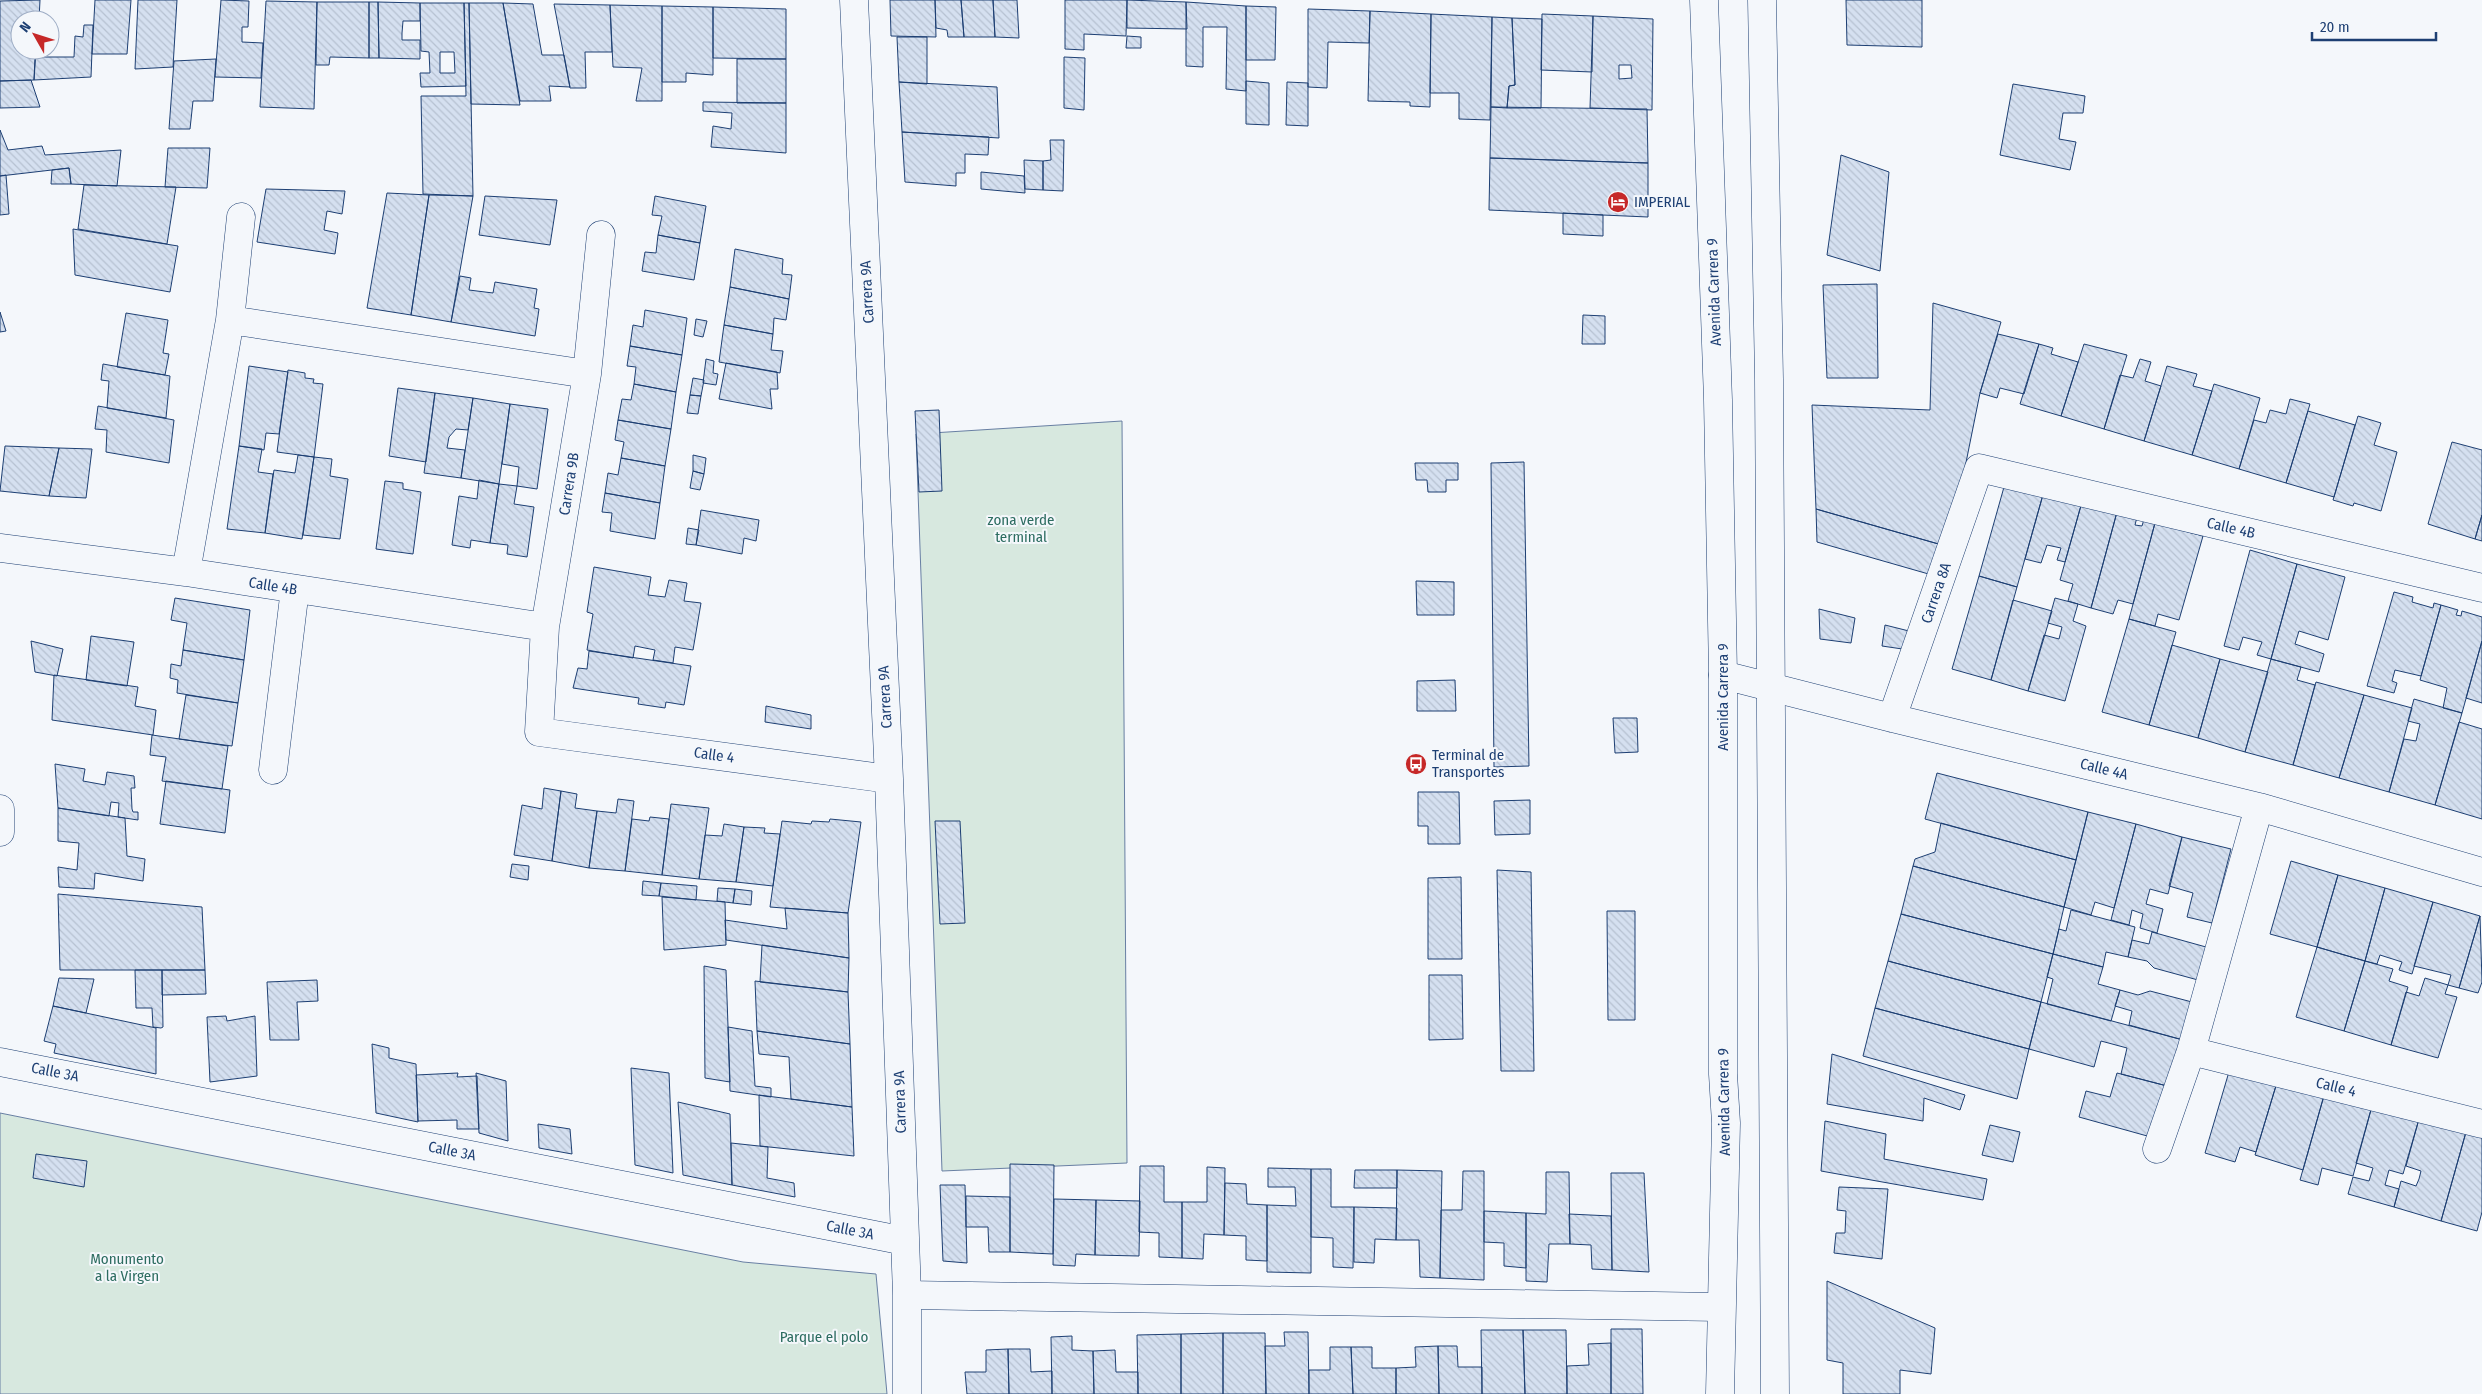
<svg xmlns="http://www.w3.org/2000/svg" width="2482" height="1394" viewBox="0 0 2482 1394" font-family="'Fira Sans Condensed',sans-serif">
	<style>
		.green { fill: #d7e8df; stroke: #687fa3 }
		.building { fill: url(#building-back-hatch); stroke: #1d3f73; fill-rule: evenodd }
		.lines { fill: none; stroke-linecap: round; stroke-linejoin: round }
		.minor-casing { stroke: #1d3f73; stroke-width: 29 }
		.major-casing { stroke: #1d3f73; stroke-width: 29 }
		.minor { stroke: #f4f7fb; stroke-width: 28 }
		.major { stroke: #f4f7fb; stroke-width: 28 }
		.labels { text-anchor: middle; stroke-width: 4; stroke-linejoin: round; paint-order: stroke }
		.poi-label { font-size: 15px; fill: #1d3f73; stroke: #f4f7fb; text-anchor: start }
		.street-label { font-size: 15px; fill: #1d3f73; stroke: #f4f7fb }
		.park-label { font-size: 15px; fill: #2c6c60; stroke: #f4f7fb }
	</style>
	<defs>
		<pattern id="building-back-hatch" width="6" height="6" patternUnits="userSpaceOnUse" patternTransform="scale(1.25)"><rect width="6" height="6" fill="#d5e0f0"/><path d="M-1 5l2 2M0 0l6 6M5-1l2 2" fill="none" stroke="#b6c1d1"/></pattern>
	</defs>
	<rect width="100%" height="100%" fill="#f4f7fb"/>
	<!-- green -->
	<path class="green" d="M1122,421L1127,1163L942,1171L916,434Z
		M0,1113L743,1262L876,1274L887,1394H0Z"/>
	<!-- building -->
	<path class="building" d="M40,0L39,20H20V50H36L34,80L0,81V1Z
		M95,0H131L127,54H92Z
		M138,0H177L173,67L135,69Z
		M221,0L249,1L248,27H242V42L263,43L261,78L215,77Z
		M890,0H935L936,37L891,36Z
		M935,0H961L964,37H948L947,30L936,28Z
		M961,0H993L995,37H964Z
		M993,0H1017L1019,38L995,37Z
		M1065,0H1127L1126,36L1084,34V50L1065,49Z
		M1127,0L1186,2L1187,29L1127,28Z
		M1846,0H1922V47L1847,45Z
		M266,1L317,2L314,109L260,107Z
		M317,2H369V58L330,57L329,65H316Z
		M369,2H378L379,58H369Z
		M378,2L420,3V21H403L402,33V40H420V59L379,58Z
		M1186,2L1246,6V91L1226,89L1227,27H1203V67L1186,66Z
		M420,3H464L466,86L421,87L420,73H430L429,52L421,51ZM440,52H454L455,73H440Z
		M464,3H469L473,196L423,194L421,96H466Z
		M469,3H503L520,105L471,104Z
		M503,3L533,4L542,55H564L570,87L549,86L551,101H520Z
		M554,4L610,5L612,52H585L586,88H570Z
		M610,5L662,6V101H636L642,68L613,67Z
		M662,6L713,7V75L686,73V82H662Z
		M1246,6L1276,7L1275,60H1246Z
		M713,7L786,9V59L713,58Z
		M1308,9L1370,11L1369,43L1328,42L1327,88L1308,87Z
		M1370,11L1431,14L1430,107L1410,106V102L1368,101Z
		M1431,14L1492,17L1490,120L1459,119V93H1430Z
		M1542,14L1593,16L1592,72L1541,70Z
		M1593,16L1653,19L1652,110L1590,108ZM1619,65H1631L1632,78L1619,79Z
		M1492,17L1512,18L1515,85L1509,86L1507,108L1491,107Z
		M1512,18L1542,19L1541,108H1507L1509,86L1515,85Z
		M84,25H93L91,77L34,80L35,57H74L75,36L83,37Z
		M1127,36L1141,37V48H1126Z
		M897,37H927V84L899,82Z
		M1064,57L1085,58L1084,110L1064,108Z
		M216,59L213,101H193L190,129H169L174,61Z
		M737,59H786V103H737Z
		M31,80L40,107L0,108V81Z
		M1246,81L1269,83V125L1246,124Z
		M899,82L997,87L999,138L902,132Z
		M1287,82L1308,83V126L1286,125Z
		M2013,84L2085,96L2083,113H2063L2059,139L2076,142L2070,170L2000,155Z
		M703,102L786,103V153L711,147L713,126L731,129L732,113L703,111Z
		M1491,107L1647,109L1648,163L1490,158Z
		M0,130L8,150L42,146L45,155L121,150L117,186L71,184L69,168L0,176Z
		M902,132L989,137L988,155L965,154V173H956V186L905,182Z
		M1050,140H1064L1063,191L1043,190V161L1051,160Z
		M168,148H210L207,188L165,187Z
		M1841,155L1889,172L1880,271L1827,255Z
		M1490,158L1648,163V217L1489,210Z
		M1024,160L1043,161V190L1025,189Z
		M69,168L71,184H51L52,170Z
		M981,172L1024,176L1025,193L981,189Z
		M6,175L9,214L0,215V176Z
		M84,185L176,187L167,244L78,229Z
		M266,189L345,191L342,214L327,211L324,230L338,233L335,254L257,242Z
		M387,193L429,195L411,315L367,308Z
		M429,195L473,196L451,322L411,315Z
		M485,196L557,200L550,245L479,235Z
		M655,196L706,206L700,243L658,235L662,216L652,215Z
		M1563,213L1603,215V236L1563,234Z
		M73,229L178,246L170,292L75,275Z
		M658,235L700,243L694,280L642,271L645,252L656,253Z
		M735,249L783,259L782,274L792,275L789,299L730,287Z
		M460,276L471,278L469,290L493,293L495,282L537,289L534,308L539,309L535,336L451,322Z
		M1877,284L1878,378H1827L1823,285Z
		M730,287L789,299L786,320L774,318L773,334L724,325Z
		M1933,303L2001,322L1980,393L1949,547L1816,509L1812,405L1930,410Z
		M645,310L687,318L682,355L630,346L633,325L643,327Z
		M0,312L6,331L0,332Z
		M126,313L168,320L163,353L169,354L165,375L117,367Z
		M1583,315L1605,316V344H1582Z
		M696,319L707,321L703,337L694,335Z
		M724,325L773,334L771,350L783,351L780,373L719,362Z
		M1998,334L2039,344L2024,394L2000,388L1997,398L1980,393Z
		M2039,344L2053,348L2051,354L2078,362L2061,416L2020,404Z
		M2084,344L2127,355L2104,429L2061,416Z
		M630,346L682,355L676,392L634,384L636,367L627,366Z
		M706,359L714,361L713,373L718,374L716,385L703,383Z
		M2140,359L2151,362L2145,381L2161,386L2144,441L2104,429L2120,375L2133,378Z
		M726,363L777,372L778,389H770L772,409L719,399Z
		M103,364L170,376L166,418L107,408L109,381L101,380Z
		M249,366L288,372L279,434L266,433L264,450L239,446Z
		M2167,366L2197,374L2193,386L2212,391L2192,455L2144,441Z
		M288,370L305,373V378L314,379L313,383L323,384L314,457L277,452Z
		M693,378L704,380L701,396L690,395Z
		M634,384L676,392L671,429L618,420L622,399L631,400Z
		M2214,384L2260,398L2239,469L2192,455Z
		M398,388L435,393L426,462L389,456Z
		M435,393L473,398L468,430L456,429L449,437L447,448L465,450L461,478L424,473Z
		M690,395L701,396L698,414L687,413Z
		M473,398L510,404L499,484L461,478Z
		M2290,399L2310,404L2286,483L2239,469L2254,420L2266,423L2270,410L2286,414Z
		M510,404L548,409L537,489L517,486L519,467L502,464Z
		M98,406L174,420L169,463L106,452L107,430L95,429Z
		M939,410L942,491L919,492L915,411Z
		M2308,411L2355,425L2334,497L2286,483Z
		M2358,416L2381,423L2374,445L2397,452L2381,511L2354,503L2353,506L2333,500Z
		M618,420L671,429L665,466L621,458L624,442L615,440Z
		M2452,442L2482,450V515L2475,539L2428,524Z
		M5,446L59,448L49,496L0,491Z
		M239,446L262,449L258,472L273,474L265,533L227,529Z
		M59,448L92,449L86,498L49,496Z
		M298,455L314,457L302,539L265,533L274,470L295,473Z
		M693,455L706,458L704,474L693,471Z
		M314,457L332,459L330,476L348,479L340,539L303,535Z
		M621,458L665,466L660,503L605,493L608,473L618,475Z
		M1524,462L1529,766L1494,767L1491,463Z
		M1415,463H1458V480H1446V492H1428L1427,480H1416Z
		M693,471L704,474L700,490L690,488Z
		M479,480L499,484L490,543L471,540L470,548L452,545L459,496L477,499Z
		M385,481L403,483V489L421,492L413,554L376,549Z
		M499,484L517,486L514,504L534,507L527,557L507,554L508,545L490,543Z
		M2004,487L2044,491L2017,587L1979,576Z
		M2044,491L2082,502L2065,562L2057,560L2061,548L2047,545L2041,563L2025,559Z
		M605,493L660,503L655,539L610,531L612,513L602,512Z
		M2082,502L2117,512L2091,608L2068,601L2073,584L2060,580Z
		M1816,509L1949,547L1939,577L1817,542Z
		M701,510L759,520L756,541L744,538L742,554L696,545Z
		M2117,512L2137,517L2135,525L2142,526L2144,519L2155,523L2133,604L2118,600L2113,614L2091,608Z
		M2482,515V541L2475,539Z
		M2155,523L2203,536L2179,620L2158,614L2155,626L2129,619Z
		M688,528L699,530L696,545L686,544Z
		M2250,550L2297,564L2271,659L2257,655L2262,642L2243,637L2239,650L2224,646Z
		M2297,564L2345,577L2328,640L2299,631L2295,644L2324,654L2319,672L2271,659Z
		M594,567L651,577L648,595L665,597L669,580L687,583L684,601L701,603L693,650L675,647L673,663L653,660L655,650L635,646L633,658L587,650L593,614L587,612Z
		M1979,576L2017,587L1991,680L1952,669Z
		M1416,581L1454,582V615H1417Z
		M2394,592L2413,597L2412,602L2433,608L2434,603L2441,605L2421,676L2395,670L2392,681L2397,683L2394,693L2367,686Z
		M175,598L250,610L244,660L183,650L187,623L171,620Z
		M2055,598L2078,604L2073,621L2086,626L2065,701L2028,691L2044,635L2059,639L2062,627L2048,623Z
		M2013,600L2052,611L2028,691L1991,680Z
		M2441,605L2458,610L2456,615L2461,616L2462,611L2482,617V641L2462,713L2443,708L2447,688L2420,680Z
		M1819,609L1855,618L1851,643L1820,639Z
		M2129,619L2176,632L2149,725L2102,712Z
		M1885,625L1921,634L1916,651L1882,646Z
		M91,636L134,642L127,686L86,680Z
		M31,641L63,649L57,676L35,672Z
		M2482,641V703L2466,698Z
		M2172,645L2220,659L2198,738L2149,725Z
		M183,650L244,660L238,703L177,693L178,680L170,678L171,664L181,666Z
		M589,651L691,666L684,705L666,702L665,708L638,704L639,698L573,688L578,668L587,669Z
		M2220,659L2268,672L2245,752L2198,738Z
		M2271,659L2301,667L2297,680L2315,685L2293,765L2245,752Z
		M54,675L138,687L135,706L156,710L153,735L52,720Z
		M1455,680L1456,711H1417V681Z
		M2316,682L2364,695L2339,778L2293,765Z
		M186,695L238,703L232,746L179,739Z
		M2364,695L2412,708L2389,792L2339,778Z
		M2414,699L2462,713L2435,805L2389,792L2404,739L2416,741L2420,724L2408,721Z
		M766,706L811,715V729L765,722Z
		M1613,718H1637L1638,752L1615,753Z
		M2459,722L2482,729V819L2435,805Z
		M152,735L228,746L222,789L162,781L166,757L150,755Z
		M55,764L85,769L83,781L105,785L107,772L134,776L135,788H131L132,809L133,812H138V820L118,817L119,803L111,802L109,816L58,808Z
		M1937,773L2088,812L2076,860L1925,819Z
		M166,781L230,790L225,833L160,824Z
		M544,788L561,791L552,861L514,855L522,805L542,809Z
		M561,791L577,794L575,808L597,811L589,868L552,861Z
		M1418,792H1459L1460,844H1428V826H1418Z
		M618,799L634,801L625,871L589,868L597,811L616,813Z
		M1530,800V834L1495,835L1494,801Z
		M671,804L709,808L699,879L662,875Z
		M58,808L125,818L127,856L145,859L143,881L95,873L94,889L59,887L58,867L77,870L79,843L58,841Z
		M2088,812L2136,824L2114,908L2095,902L2091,915L2064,907Z
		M650,817L669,819L662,875L625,871L632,819L649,821Z
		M830,819L861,822L848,913L770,907L782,821L811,824L812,821L829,822Z
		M935,821H960L965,923L940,924Z
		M1941,823L2076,860L2064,907L1913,866L1915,859L1935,852Z
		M724,824L744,827L736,882L699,879L705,835L722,836Z
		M2136,824L2182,837L2168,894L2150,889L2146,904L2163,909L2157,933L2140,928L2143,914L2132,910L2129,925L2111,920Z
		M744,827L765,828L764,833L780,834L773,886L736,882Z
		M2182,837L2231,849L2212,923L2187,917L2193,893L2169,886Z
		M2291,861L2338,875L2317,947L2270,934Z
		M512,864L529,866L528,880L510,877Z
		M1913,866L2064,907L2053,954L1901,914Z
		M1497,870L1531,872L1534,1071H1501Z
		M2338,875L2385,888L2365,961L2317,947Z
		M1461,877L1462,959H1428V878Z
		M643,881L661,883L659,896L642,895Z
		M661,883L697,886L696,900L659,896Z
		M718,888L735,889L733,903L717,901Z
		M2385,888L2433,902L2412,974L2399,970L2402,962L2380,955L2377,964L2365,961Z
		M735,889L752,891L751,905L733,903Z
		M58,894L202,907L205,970H60Z
		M662,897L725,902L726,945L664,950Z
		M2433,902L2480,916L2459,988L2448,985L2451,975L2414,966Z
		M785,908L848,913L849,958L726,940L725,920L787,929Z
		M2071,910L2135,927L2128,957L2106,952L2103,967L2053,954L2059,929L2066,931Z
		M1607,911H1635V1020H1608Z
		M1901,914L2053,954L2041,1002L1888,961Z
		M2480,916L2482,982L2478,993L2459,988Z
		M2152,932L2206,947L2198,980L2154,968L2147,961L2128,957L2132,940L2149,944Z
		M762,945L849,958L848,992L760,982Z
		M2317,947L2365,961L2344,1031L2296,1017Z
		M2053,954L2103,967L2098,984L2120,990L2111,1021L2047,1004L2053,979L2047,977Z
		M1888,961L2041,1002L2029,1049L1875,1008Z
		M2365,961L2393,969L2389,981L2408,987L2391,1045L2344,1031Z
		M704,966L726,970L730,1082L705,1078Z
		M135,970H162L163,1027L161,1028L153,1027L152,1008H136Z
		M162,970H205L206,994L162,995Z
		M1429,975H1462L1463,1039L1429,1040Z
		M59,978L94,979L86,1013L53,1006Z
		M2425,978L2448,985L2445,994L2457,997L2438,1058L2391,1045L2406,992L2419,996Z
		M317,980L318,1001L297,1002L299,1040H270L267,982Z
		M755,981L848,992L850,1044L757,1031Z
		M2120,990L2138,995L2150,991L2192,1002L2183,1040L2129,1025L2132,1011L2115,1006Z
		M2041,1002L2183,1040L2171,1087L2121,1074L2127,1048L2101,1041L2094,1067L2029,1049Z
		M53,1006L156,1028V1074L54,1053L56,1044L44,1041Z
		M1875,1008L2029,1049L2017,1099L1863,1056Z
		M226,1016L227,1021L255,1016L257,1076L210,1082L207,1017Z
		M728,1027L752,1031L755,1086L771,1088V1097L730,1091Z
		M757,1031L850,1044L852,1107L791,1099L789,1057L759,1054Z
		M372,1044L389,1048V1058L416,1064L418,1122L376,1113Z
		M1832,1054L1965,1095L1960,1110L1924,1098L1923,1121L1827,1104Z
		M2231,1065L2278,1079L2256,1152L2240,1147L2235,1162L2205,1153Z
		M631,1068L669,1073L673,1173L635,1165Z
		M458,1073L457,1077L477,1076L479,1129H457V1120L418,1121L416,1075Z
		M476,1073L506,1081L508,1141L479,1133Z
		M2117,1073L2171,1087L2158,1139L2079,1117L2086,1091L2110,1097Z
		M2278,1079L2325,1092L2303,1170L2255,1155Z
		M2325,1092L2372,1106L2353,1176L2322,1168L2318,1185L2300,1180Z
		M759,1095L852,1107L854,1156L760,1146Z
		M678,1102L730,1114L732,1185L683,1175Z
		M2372,1106L2419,1119L2403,1174L2389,1170L2385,1185L2399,1189L2394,1207L2348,1194L2353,1177L2369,1181L2373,1168L2356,1163Z
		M2419,1119L2466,1132L2441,1221L2394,1207L2401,1181L2416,1186L2419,1179L2421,1171L2406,1166Z
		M1825,1121L1886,1134L1884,1159L1987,1179L1983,1200L1821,1171Z
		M538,1124L570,1129L572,1154L539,1148Z
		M1990,1125L2020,1132L2013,1162L1982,1155Z
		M2466,1132L2482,1137V1212L2477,1231L2441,1221Z
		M731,1143L768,1147L767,1178L794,1183L795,1197L732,1185Z
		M36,1154L87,1161L84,1187L33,1178Z
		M1010,1164L1054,1165L1053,1254L1010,1252Z
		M1140,1166H1164V1202H1182V1258L1159,1257V1233L1139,1232Z
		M1207,1167L1225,1168L1224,1235L1204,1234L1203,1259L1182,1258V1202H1207Z
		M1268,1168L1311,1169V1273L1267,1272V1205L1296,1206L1295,1187H1268Z
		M1311,1169H1331V1207H1354L1353,1268L1333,1267V1238L1311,1237Z
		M1355,1170H1397V1188H1354Z
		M1397,1170L1442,1171L1440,1278L1420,1277L1419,1240H1396Z
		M1463,1171H1484V1280L1440,1278L1441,1210H1462Z
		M1546,1172H1569L1570,1244H1549L1547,1282L1526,1281V1213L1546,1214Z
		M1611,1173H1644L1649,1272L1612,1270Z
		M1225,1183L1246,1184L1247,1204L1267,1205V1261L1246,1260V1236L1224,1235Z
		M940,1185H965L967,1263L943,1261Z
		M1839,1187L1888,1189L1882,1259L1834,1253L1836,1233H1845L1846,1211L1837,1210Z
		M966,1196L1010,1197V1252H989L988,1227H966Z
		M1054,1199L1096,1200L1095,1255L1076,1254L1075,1266L1053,1265Z
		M1096,1200L1140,1201L1139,1256L1095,1255Z
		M1354,1207L1397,1208L1396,1240L1375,1239L1374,1263L1354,1262Z
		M1484,1211L1526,1213V1268L1504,1266V1243L1484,1242Z
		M1569,1214L1611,1216L1612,1270L1592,1269L1591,1245L1570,1244Z
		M1827,1281L1935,1328L1931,1374L1900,1370V1394H1843V1363L1827,1360Z
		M1611,1329H1642L1643,1394H1611Z
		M1481,1330H1523L1525,1394H1482Z
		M1523,1330H1566L1567,1394H1525Z
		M1284,1332H1308L1309,1394H1266L1265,1346H1285Z
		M1223,1333H1265L1266,1394H1223Z
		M1223,1333V1394H1181V1334Z
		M1181,1334V1394H1138L1137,1335Z
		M1072,1336V1350L1093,1351L1094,1394H1052L1051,1337Z
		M1611,1343V1394H1567V1366L1589,1365L1588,1344Z
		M1438,1346L1439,1394H1396V1368L1416,1367L1415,1347Z
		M1438,1346H1457L1458,1367H1482V1394H1439Z
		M1330,1347H1351L1353,1394H1309V1370H1330Z
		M1351,1347H1372V1368H1396V1394H1353Z
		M1008,1349L1009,1394H967L965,1372H986V1350Z
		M1008,1349H1030L1031,1372L1052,1371V1394H1009Z
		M1115,1350L1116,1372H1138V1394H1094L1093,1351Z"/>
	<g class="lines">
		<!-- minor casing -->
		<g class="minor-casing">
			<path id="minor" d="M854,0L889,779L907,1295V1394
				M601,235L587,374L545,627L539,732L889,779
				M230,320L587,374
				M0,548L186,572L545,627
				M186,572L230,320L241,217
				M1723,675L1892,718L2259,807L2482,872
				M1892,718L1979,468L2482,588
				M273,770L295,589
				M2191,1051L2482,1124
				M0,1062L905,1241
				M2157,1149L2191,1051L2259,807
				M907,1295L1720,1307"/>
		</g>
		<!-- major casing -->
		<g class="major-casing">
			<path id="major" d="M1704,0L1718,400L1723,675V1074L1726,1123L1720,1394
				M1762,0L1769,379L1775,1394
				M0,809V832"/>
		</g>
		<!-- minor -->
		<use href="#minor" class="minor"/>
		<!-- major -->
		<use href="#major" class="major"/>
	</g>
	<!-- icons -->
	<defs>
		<g id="hotel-disc" transform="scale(1.125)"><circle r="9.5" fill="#c62828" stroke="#f4f7fb"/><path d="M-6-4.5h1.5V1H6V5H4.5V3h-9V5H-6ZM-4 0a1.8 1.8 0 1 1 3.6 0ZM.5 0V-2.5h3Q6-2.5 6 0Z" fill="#fff"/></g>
		<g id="bus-disc" transform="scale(1.125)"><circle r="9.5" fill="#c62828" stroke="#f4f7fb"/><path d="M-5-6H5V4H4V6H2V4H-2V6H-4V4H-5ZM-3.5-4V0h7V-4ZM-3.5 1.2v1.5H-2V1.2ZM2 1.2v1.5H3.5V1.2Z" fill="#fff"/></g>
	</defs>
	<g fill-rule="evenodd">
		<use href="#hotel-disc" x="1618" y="202"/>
		<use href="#bus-disc" x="1416" y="764"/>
	</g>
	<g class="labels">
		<!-- poi labels -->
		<g class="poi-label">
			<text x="1634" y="207">IMPERIAL</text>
			<text x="1432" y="760">Terminal de<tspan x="1432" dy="17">Transportes</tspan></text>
		</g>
		<!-- street labels -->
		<g class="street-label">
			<text transform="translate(867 292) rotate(-93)" y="5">Carrera 9A</text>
			<text transform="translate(1714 292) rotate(-92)" y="5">Avenida Carrera 9</text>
			<text transform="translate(569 484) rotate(-81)" y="5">Carrera 9B</text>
			<text transform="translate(2231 528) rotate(13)" y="5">Calle 4B</text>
			<text transform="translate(273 586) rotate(9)" y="5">Calle 4B</text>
			<text transform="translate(1936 593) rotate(-71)" y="5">Carrera 8A</text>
			<text transform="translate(885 697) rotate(-93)" y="5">Carrera 9A</text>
			<text transform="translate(1723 697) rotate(-90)" y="5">Avenida Carrera 9</text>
			<text transform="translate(714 755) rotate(8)" y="5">Calle 4</text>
			<text transform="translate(2104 769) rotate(14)" y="5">Calle 4A</text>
			<text transform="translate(55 1072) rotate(11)" y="5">Calle 3A</text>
			<text transform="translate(2336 1087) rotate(14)" y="5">Calle 4</text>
			<text transform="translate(900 1102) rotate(-92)" y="5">Carrera 9A</text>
			<text transform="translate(1724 1102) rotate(-91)" y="5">Avenida Carrera 9</text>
			<text transform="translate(452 1151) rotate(11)" y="5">Calle 3A</text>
			<text transform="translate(850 1230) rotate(11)" y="5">Calle 3A</text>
		</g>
		<!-- park labels -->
		<g class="park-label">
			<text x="1021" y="525">zona verde<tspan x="1021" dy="17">terminal</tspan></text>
			<text x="127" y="1264">Monumento<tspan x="127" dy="17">a la Virgen</tspan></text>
			<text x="824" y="1342">Parque el polo</text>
		</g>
	</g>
	<!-- north arrow -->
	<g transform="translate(35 35) rotate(309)"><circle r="24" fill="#f4f7fb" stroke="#9eadc5"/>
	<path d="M0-4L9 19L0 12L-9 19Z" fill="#c62828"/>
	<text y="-8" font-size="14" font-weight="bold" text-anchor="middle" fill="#1d3f73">N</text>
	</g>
	<!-- scale -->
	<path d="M2312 32v8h124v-8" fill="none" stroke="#1d3f73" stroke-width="2.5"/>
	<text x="2320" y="32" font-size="15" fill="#1d3f73" stroke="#f4f7fb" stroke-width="4" paint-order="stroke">20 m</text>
</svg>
